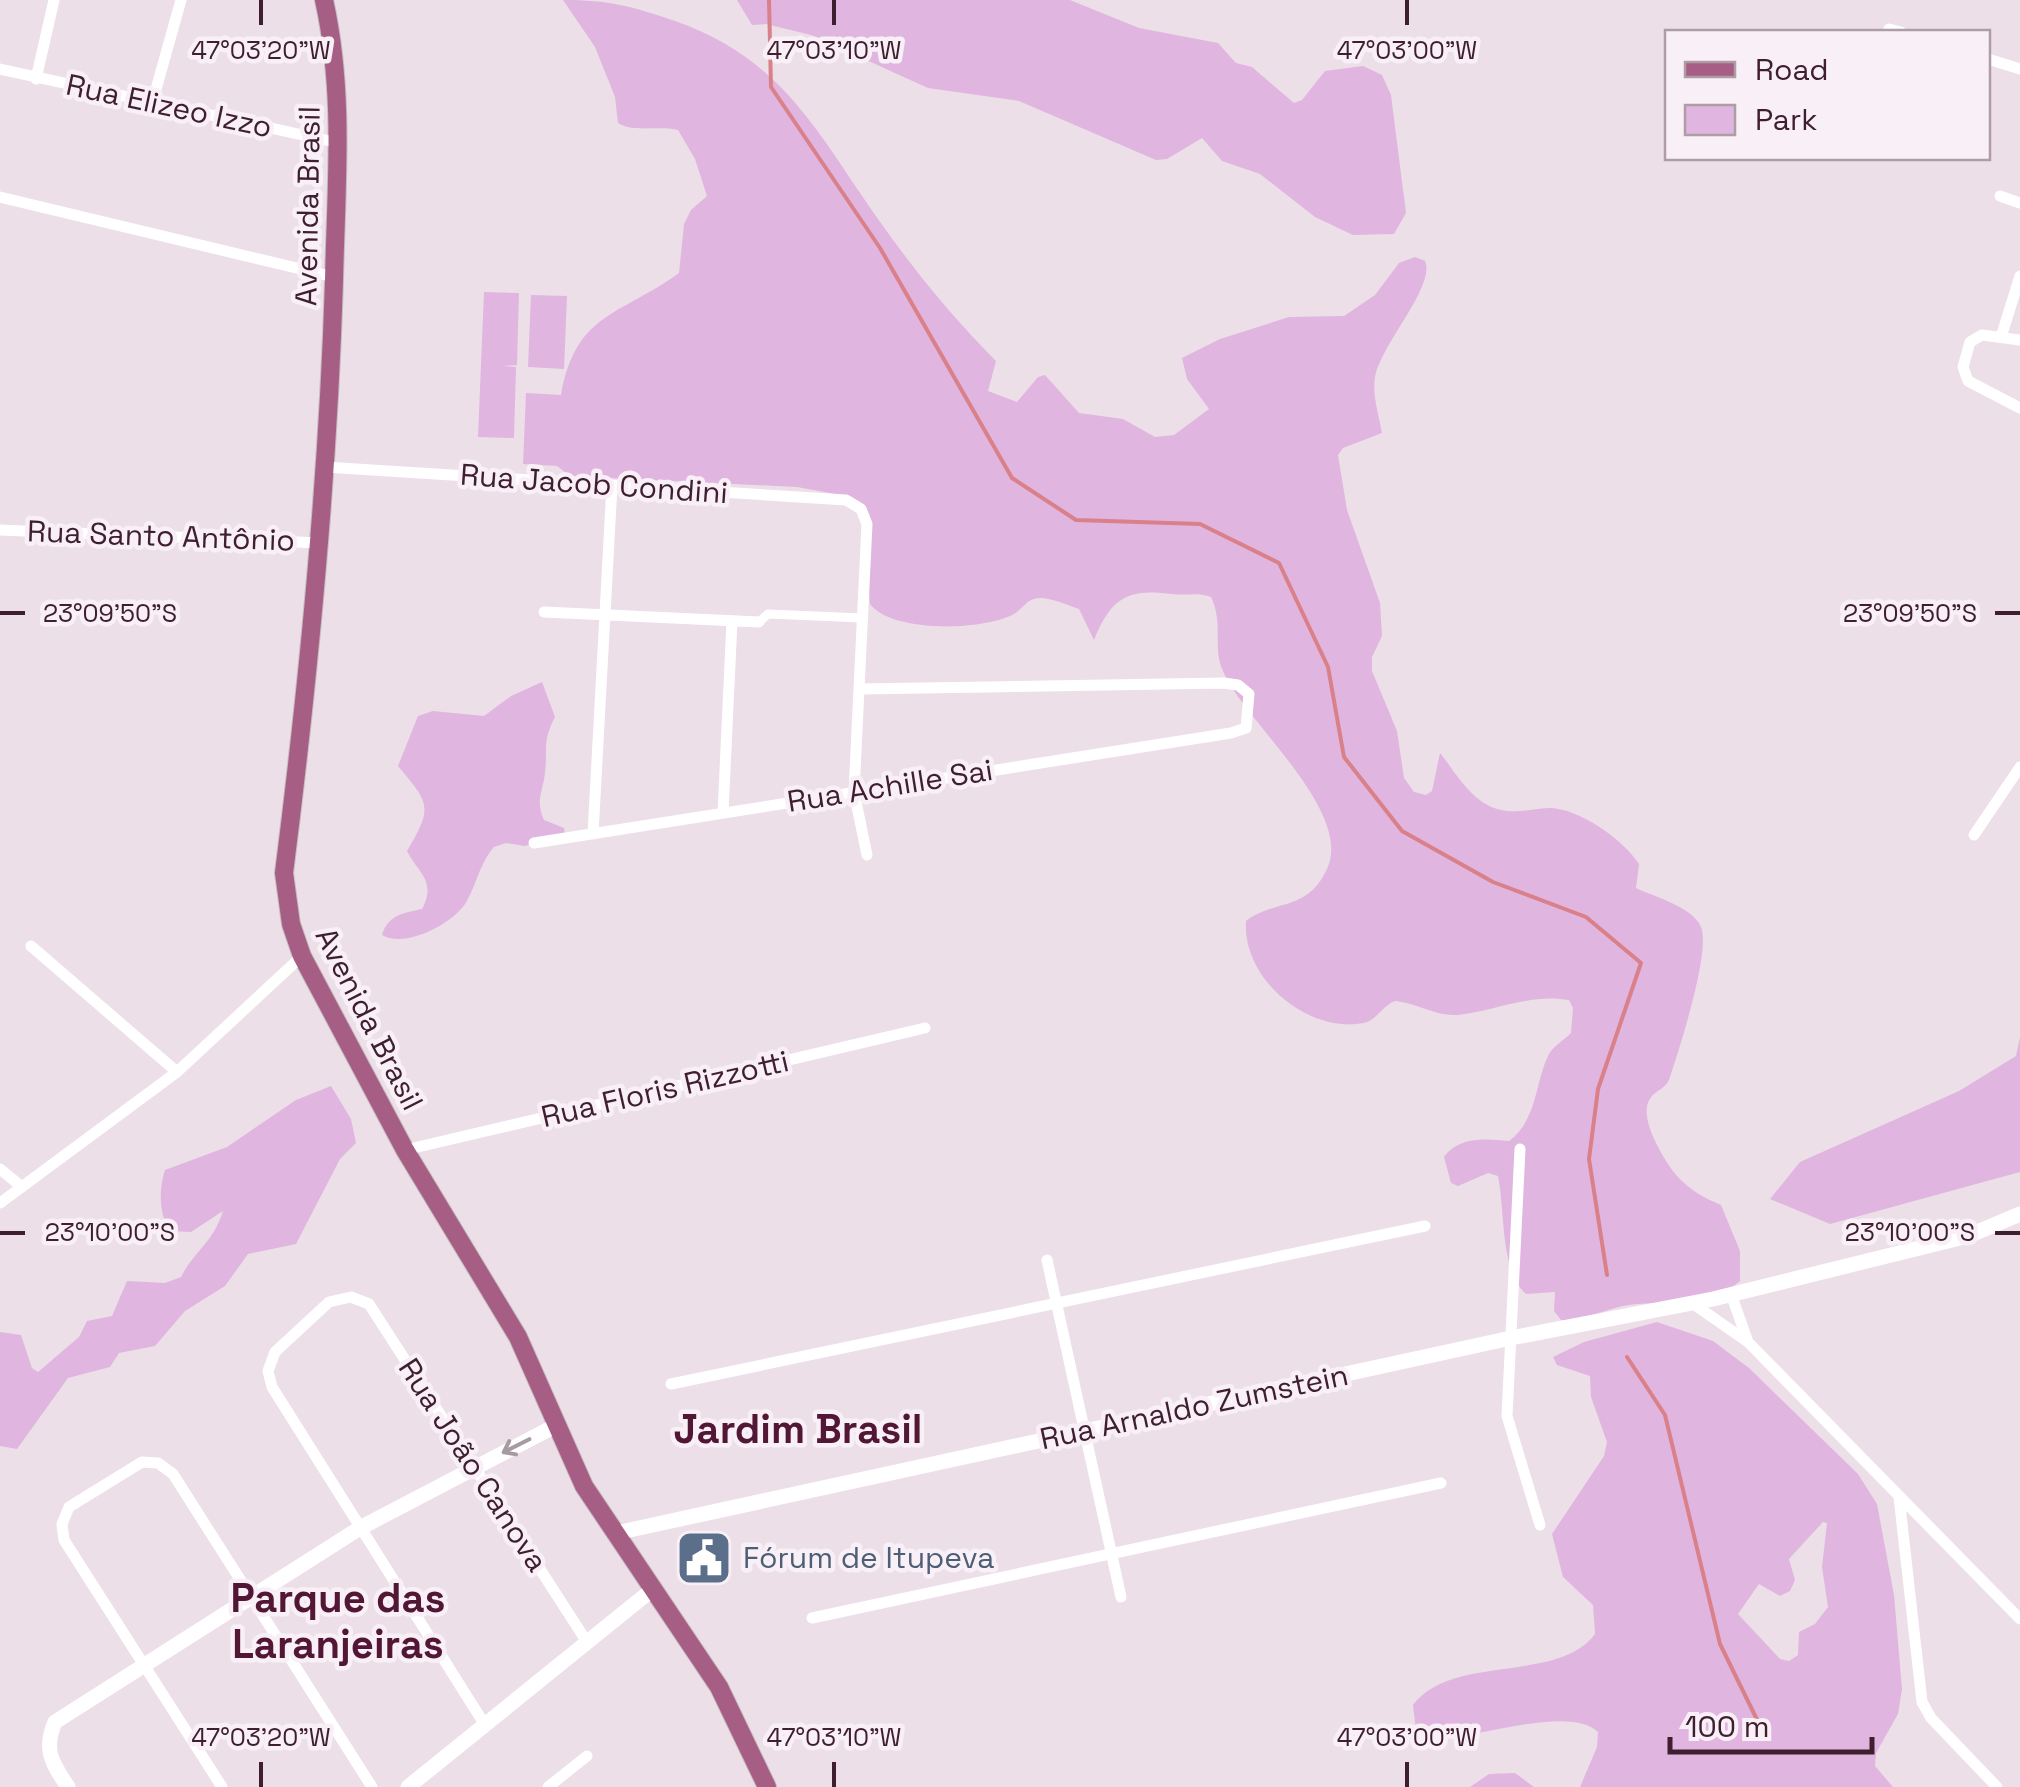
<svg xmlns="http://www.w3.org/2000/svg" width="2020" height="1787" viewBox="0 0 2020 1787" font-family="'Space Grotesk',sans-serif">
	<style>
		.green { fill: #e0b5e0; fill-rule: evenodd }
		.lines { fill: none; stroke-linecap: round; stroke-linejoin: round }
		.stream { stroke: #d98089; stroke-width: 4 }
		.primary-casing { stroke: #c5bcc1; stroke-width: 20 }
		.pedestrian { stroke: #fff; stroke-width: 9 }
		.minor { stroke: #fff; stroke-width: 11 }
		.tertiary { stroke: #fff; stroke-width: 15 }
		.primary { stroke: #a75e84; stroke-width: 18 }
		.oneway { stroke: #a89aa1 }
		.ticks { fill: none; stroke: #3e1e2f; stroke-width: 4 }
		.labels { text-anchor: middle; stroke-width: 9; stroke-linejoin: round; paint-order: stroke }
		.street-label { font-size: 30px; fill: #3e1e2f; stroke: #f8f0f6 }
		.service-label { font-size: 30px; fill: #4e5e75; stroke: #f8f0f6; text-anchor: start }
		.district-label { font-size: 40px; font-weight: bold; fill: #531736; stroke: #f8f0f6 }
		.ticks-label { font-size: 25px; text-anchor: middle; fill: #3e1e2f; stroke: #f8f0f6; stroke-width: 9; stroke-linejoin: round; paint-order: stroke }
	</style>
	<rect width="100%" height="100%" fill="#ecdfe8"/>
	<!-- green -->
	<path class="green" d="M563,0C610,0 631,6 675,21C783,59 816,131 878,219C914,270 952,317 996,361L988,391L1017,402L1038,377L1045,375L1079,413L1123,419L1155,437L1174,435L1209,409L1187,379L1182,358L1220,339L1289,317L1344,316L1375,295L1399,263L1415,257L1425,261C1436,286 1381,344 1375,377C1372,395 1379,416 1382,433L1343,448L1338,455L1347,510L1380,603L1382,636L1372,657V671L1397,731L1404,778L1414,792L1426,795L1432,791L1440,753C1455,772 1470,799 1494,808C1513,815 1530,809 1549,808C1579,808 1624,840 1639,864L1636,888C1655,897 1693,907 1701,927C1711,951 1679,1050 1670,1077C1666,1090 1656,1089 1650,1099C1637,1117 1665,1162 1677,1176C1690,1190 1704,1198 1721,1205L1740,1251V1281C1708,1308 1662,1299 1623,1306C1603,1310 1581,1322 1561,1320L1554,1311L1555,1292L1526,1294C1500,1271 1505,1209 1498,1176L1488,1173L1458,1186L1451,1183L1444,1157C1460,1136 1485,1139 1509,1141C1537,1120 1535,1084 1548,1056C1552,1047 1564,1040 1571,1033L1573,1008L1569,1000C1531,993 1495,1011 1458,1015C1434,1016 1417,1003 1395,1001C1382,1006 1377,1020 1364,1023C1308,1034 1242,979 1246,921C1275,899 1307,912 1327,869C1354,811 1244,721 1223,671C1212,648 1224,624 1211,597C1196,592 1186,596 1172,594C1127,588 1111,598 1094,640L1079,609C1067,605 1052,598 1040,598C1027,598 1024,608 1014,614C983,631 892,633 870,604L863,505L852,497L797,487L570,476L557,466L523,464L526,393L561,395C576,312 620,316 679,273L684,224L691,210L707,196L695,159L678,130C659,125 633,133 618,123L615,97L595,47Z
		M737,0H1070L1139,28L1218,43L1236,63L1252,67L1294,103L1302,100L1325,71L1363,66L1382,75L1391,95L1406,213L1394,234L1353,235L1315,217L1260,174L1222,161L1202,138L1167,159L1156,160L1019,101L928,88L811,35L766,24L752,25Z
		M484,292L519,293L517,365L503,366L516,367L514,438L478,437Z
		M531,295L567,296L564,369L528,367Z
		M542,682L555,717C542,743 548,746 545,772C543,793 535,800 544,820L564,828L565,835L525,846L506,843L494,847C479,864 477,885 465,904C452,924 404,949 382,935C388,915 403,913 422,909C437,881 418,873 407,851C433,807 430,804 398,766L418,716L433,711L484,716L511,696Z
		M2020,1037V1172L1830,1224L1770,1199L1800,1162L1959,1091L2016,1056Z
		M331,1086L351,1119L356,1143L340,1159L296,1244L248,1254L225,1286L185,1311L155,1346L119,1353L110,1367L68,1378L17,1449L0,1446V1332L21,1335L32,1368L38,1372L79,1337L87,1321L112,1316L127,1281L165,1283L181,1277C195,1250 213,1243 223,1211L191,1232L171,1231C158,1216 159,1188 165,1170L227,1147L296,1100Z
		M1657,1322L1713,1341L1749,1368L1858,1474L1877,1504L1894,1595L1902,1689L1898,1714L1876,1753L1875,1766L1893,1787H1580L1597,1747L1598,1732C1567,1702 1459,1745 1417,1740L1413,1705C1452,1653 1558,1684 1595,1634L1593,1605L1563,1577L1552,1534L1604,1456L1607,1442L1591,1397L1590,1376L1557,1365L1553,1357L1584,1342ZM1823,1522L1827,1523L1822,1567L1828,1607L1815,1624L1799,1632L1798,1655L1789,1661L1780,1659L1738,1614L1759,1584L1780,1596L1790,1591L1795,1580L1789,1559Z
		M1515,1773L1534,1787H1470L1489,1774Z"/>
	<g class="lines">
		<!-- stream -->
		<path class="stream" d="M769,0L771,87L880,248L1012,478L1076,520L1200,524L1279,563L1328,667L1344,757L1402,831L1493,882L1586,917L1641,963L1598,1089L1589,1159L1607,1275
			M1627,1357L1665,1415L1720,1644L1765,1736"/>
		<!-- primary casing -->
		<g class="primary-casing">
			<path id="primary" d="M324,0C345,94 336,186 334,281C328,480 309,676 284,873L291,924L302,956L405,1150L518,1337L584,1486L719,1687L767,1787"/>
		</g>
		<!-- pedestrian -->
		<path class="pedestrian" d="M759,622L768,614L862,618"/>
		<!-- minor -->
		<path class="minor" d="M1889,29L1901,32
			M1988,59L2020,69
			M0,69L339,143
			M36,79L54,0
			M153,100L181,0
			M2000,196L2020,203
			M0,197L334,277
			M2002,334L2020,276
			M2020,340L1982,335L1970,342L1963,367L1968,381L2020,408
			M325,467L846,500L861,509L867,524L854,792L867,855
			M0,530L321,543
			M544,612L759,622
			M723,813L732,621
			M593,834L612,485
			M1974,835L2020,767
			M534,843L1231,733L1246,728L1249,694L1238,685L1224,683L859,689
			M31,946L177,1072
			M1520,1149L1507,1416L1540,1525
			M405,1150L925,1028
			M0,1169L22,1187
			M0,1203L177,1072L302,956
			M1047,1260L1121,1597
			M1731,1294L1748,1342
			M1692,1303L1748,1342L2020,1619
			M671,1384L1425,1226
			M1899,1497L1922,1702L1931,1718L1997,1787
			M812,1618L1441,1483
			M485,1725L272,1387L268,1371L275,1352L329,1302L351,1297L369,1304L587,1642
			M222,1787L64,1540L62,1524L69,1507L142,1462L158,1463L173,1474L372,1787
			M548,1787L587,1756"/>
		<!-- tertiary -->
		<path class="tertiary" d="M616,1533L1511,1338L1713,1299L1968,1236L2020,1214
			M68,1787C52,1763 43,1750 55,1722L360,1528L557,1425
			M408,1787L653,1589"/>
		<!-- primary -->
		<use href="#primary" class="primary"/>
	</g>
	<!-- one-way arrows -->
	<defs><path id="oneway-shaft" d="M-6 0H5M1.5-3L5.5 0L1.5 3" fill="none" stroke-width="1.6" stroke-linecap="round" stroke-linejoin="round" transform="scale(2.5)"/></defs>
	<use class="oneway" href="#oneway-shaft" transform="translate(516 1446) rotate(153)"/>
	<!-- ticks -->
	<path class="ticks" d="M261,0V25M834,0V25M1407,0V25M0,613H25M1995,613H2020M0,1233H25M1995,1233H2020M261,1762V1787M834,1762V1787M1407,1762V1787"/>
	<!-- icons -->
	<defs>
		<g id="civic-square" transform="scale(2.875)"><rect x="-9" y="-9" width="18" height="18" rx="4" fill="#5c6f8a" stroke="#f8f0f6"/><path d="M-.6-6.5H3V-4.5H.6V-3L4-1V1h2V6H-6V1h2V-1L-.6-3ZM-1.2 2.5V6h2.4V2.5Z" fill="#fff"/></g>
	</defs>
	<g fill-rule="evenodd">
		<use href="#civic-square" x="704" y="1558"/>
	</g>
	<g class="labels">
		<!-- street labels -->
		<g class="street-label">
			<text transform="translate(169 106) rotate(12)" y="10">Rua Elizeo Izzo</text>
			<text transform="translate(308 206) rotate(-89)" y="10">Avenida Brasil</text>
			<text transform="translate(594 484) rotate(4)" y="10">Rua Jacob Condini</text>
			<text transform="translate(161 536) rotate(2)" y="10">Rua Santo Antônio</text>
			<text transform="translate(890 786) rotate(-9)" y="10">Rua Achille Sai</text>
			<text transform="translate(369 1019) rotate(63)" y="10">Avenida Brasil</text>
			<text transform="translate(665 1089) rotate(-13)" y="10">Rua Floris Rizzotti</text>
			<text transform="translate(1194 1407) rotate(-12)" y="10">Rua Arnaldo Zumstein</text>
			<text transform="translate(473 1465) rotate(57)" y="10">Rua João Canova</text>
		</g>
		<!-- service labels -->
		<g class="service-label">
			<text x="743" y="1568">Fórum de Itupeva</text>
		</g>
		<!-- district labels -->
		<g class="district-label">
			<text x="798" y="1443">Jardim Brasil</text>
			<text x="338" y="1612">Parque das<tspan x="338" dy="46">Laranjeiras</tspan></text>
		</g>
	</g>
	<g class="ticks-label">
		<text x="261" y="59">47°03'20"W</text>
		<text x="834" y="59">47°03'10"W</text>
		<text x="1407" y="59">47°03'00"W</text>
		<text x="110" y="622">23°09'50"S</text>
		<text x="1910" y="622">23°09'50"S</text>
		<text x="110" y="1241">23°10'00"S</text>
		<text x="1910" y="1241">23°10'00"S</text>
		<text x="261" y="1746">47°03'20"W</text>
		<text x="834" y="1746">47°03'10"W</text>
		<text x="1407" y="1746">47°03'00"W</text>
	</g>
	<!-- legend -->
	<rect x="1665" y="30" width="325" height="130" fill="#f8f0f6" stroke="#ae9ca6" stroke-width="2.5"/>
	<rect x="1685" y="62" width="50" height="15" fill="#a75e84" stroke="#ae9ca6" stroke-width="2.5"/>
	<text x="1755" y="80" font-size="30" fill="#3e1e2f">Road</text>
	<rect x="1685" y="105" width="50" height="30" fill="#e0b5e0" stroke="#ae9ca6" stroke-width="2.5"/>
	<text x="1755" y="130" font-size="30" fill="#3e1e2f">Park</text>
	<!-- scale -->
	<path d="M1670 1737v15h202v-15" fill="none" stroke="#3e1e2f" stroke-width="5"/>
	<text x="1685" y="1737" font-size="30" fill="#3e1e2f" stroke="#f8f0f6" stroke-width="8" paint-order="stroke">100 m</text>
</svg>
